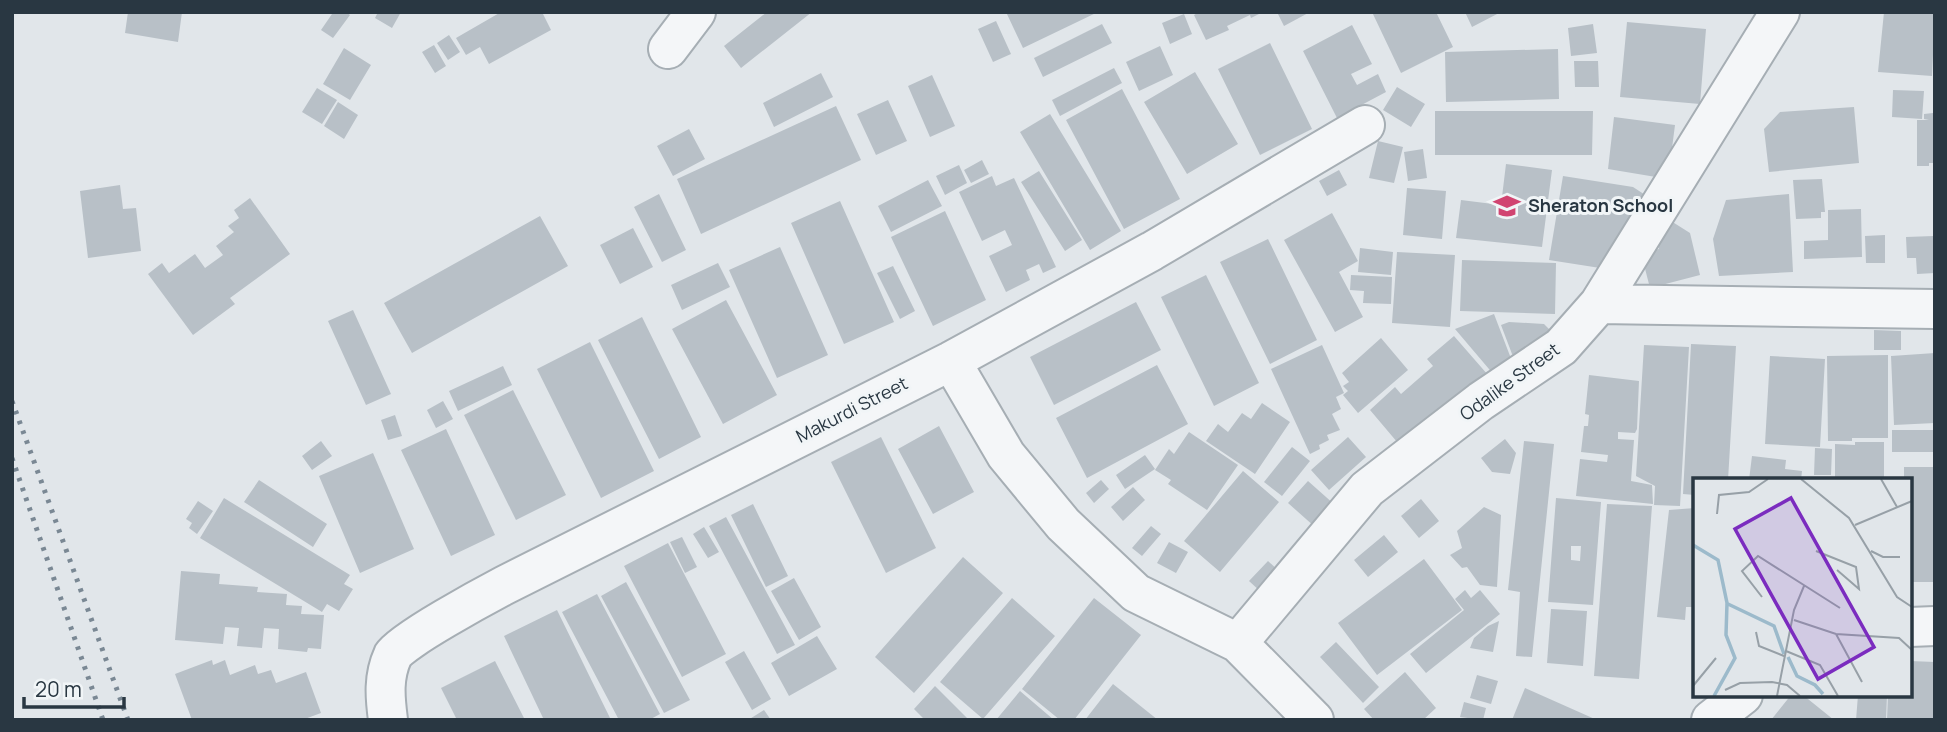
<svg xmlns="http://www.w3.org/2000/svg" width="1947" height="732" viewBox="0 0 1947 732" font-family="Manrope,sans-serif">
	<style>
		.building { fill: #b8c0c7; fill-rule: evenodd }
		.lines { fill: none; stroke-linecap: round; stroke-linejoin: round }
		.minor-casing { stroke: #a6aeb4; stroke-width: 42 }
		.minor { stroke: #f4f6f8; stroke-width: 38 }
		.rail { stroke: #7a8894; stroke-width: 5; stroke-dasharray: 3.5 7; stroke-linecap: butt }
		.labels { text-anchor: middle; stroke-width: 6; stroke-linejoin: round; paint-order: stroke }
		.poi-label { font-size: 18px; font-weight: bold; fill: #293742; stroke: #f1f5f7; text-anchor: start }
		.street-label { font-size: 18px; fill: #293742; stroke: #f1f5f7 }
		.inset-river { fill: none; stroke: #9cbacb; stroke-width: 3.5 }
		.inset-road { fill: none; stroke: #97a0a7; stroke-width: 2 }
		.view { fill: #7b2cbf; fill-opacity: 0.15; stroke: #7b2cbf; stroke-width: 3.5 }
		.inset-edge { fill: none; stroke: #293742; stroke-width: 3.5 }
	</style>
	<rect width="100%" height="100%" fill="#e1e6ea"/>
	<!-- building -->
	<path class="building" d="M128,12H182L178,42L125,33Z
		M329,12H346L350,15L333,38L321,30L332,14Z
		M378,12H401L392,28L375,18Z
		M501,12H542L551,30L489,64L480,47L466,55L456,38Z
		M767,12H812L741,68L724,46Z
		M1006,12H1098L1023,48Z
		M1199,12H1263L1251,18L1250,15L1227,26L1229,30L1206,40L1194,15Z
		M1277,12H1310L1284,26Z
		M1372,12H1436L1453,47L1401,73Z
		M1465,12H1501L1472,27Z
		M1884,12H1935L1932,76L1878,72Z
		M1184,14L1192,34L1170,44L1162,23Z
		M996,21L1011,54L993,62L978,29Z
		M1627,22L1706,29L1700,104L1620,97Z
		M1102,24L1112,43L1043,77L1034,58Z
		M1593,24L1597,53L1571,56L1568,28Z
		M1352,25L1372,64L1351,74L1357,85L1378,74L1386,92L1337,118L1303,51Z
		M449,35L460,52L448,60L437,43Z
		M1270,43L1312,129L1260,155L1218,69Z
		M434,45L446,66L435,73L422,52Z
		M1160,46L1173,75L1139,91L1126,62Z
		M344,48L371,65L350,100L323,84Z
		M1558,49L1559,99L1446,102L1445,52Z
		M1574,61H1598L1599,87H1575Z
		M1114,68L1122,83L1060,116L1052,100Z
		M1195,72L1238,144L1187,174L1144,102Z
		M821,73L833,97L774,127L763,103Z
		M932,75L955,126L930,137L908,86Z
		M1397,87L1425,104L1411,127L1383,110Z
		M317,88L337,100L322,124L302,112Z
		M1122,89L1180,199L1124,229L1066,120Z
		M1893,90L1924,91L1922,119L1892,117Z
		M888,100L907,141L876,155L857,114Z
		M338,102L358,115L344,139L324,126Z
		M836,106L861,160L701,234L677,179Z
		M1854,107L1859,163L1769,172L1764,129L1780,112Z
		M1435,111H1593L1592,155H1435Z
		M1933,113L1935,163H1929V166H1917V120H1929L1924,119V114Z
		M1050,114L1121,231L1090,250L1020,132Z
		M1614,117L1675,125L1668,179L1608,169Z
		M689,129L705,159L673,176L657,146Z
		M1378,141L1403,147L1394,183L1369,178Z
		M1423,149L1427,178L1408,181L1404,152Z
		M982,160L989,174L971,183L964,170Z
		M1506,164L1552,170L1542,247L1456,238L1461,200L1501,205Z
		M959,165L967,183L945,195L936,176Z
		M1339,170L1347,185L1327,196L1319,181Z
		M1039,171L1082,240L1065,251L1021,182Z
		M992,176L996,186L1014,178L1056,267L1043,273L1039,264L1026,270L1030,280L1006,292L989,256L1012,245L1005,230L982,241L959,192Z
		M1563,176L1633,187L1656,202L1613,270L1549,260Z
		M1822,179L1825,212H1821V218L1796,219L1793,180Z
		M928,180L942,206L891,232L878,206Z
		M120,185L123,209L136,208L141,251L88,258L80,191Z
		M1407,188L1446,191L1442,239L1403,235Z
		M659,194L686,250L662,262L634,207Z
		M1789,194L1793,272L1719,276L1713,239L1726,200Z
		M250,198L290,254L230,298L235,304L193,335L148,274L162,263L169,273L195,254L205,268L223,255L216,246L234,232L228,226L239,218L234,210Z
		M840,201L894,322L844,344L791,223Z
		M1861,209L1862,257L1804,259V241L1828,240V210Z
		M945,211L986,300L933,326L891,237Z
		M1332,213L1358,261L1339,272L1363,317L1335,332L1284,240Z
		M540,216L568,266L412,353L384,303Z
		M1671,221L1690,233L1700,275L1650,288L1641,253L1659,249L1657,241Z
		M633,228L653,267L620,284L600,245Z
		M1885,235V263H1866L1865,236Z
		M1934,236L1935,273L1917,274L1916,258H1907L1906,237Z
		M1268,239L1317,340L1270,364L1220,262Z
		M780,247L828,355L777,378L729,270Z
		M1360,248L1393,252L1391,275L1358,272Z
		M1397,252L1455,255L1450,327L1392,323Z
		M1462,260L1556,263L1555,314L1460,311Z
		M718,263L730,287L682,310L671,285Z
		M893,266L915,311L900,319L877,273Z
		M1206,275L1259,383L1214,406L1161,297Z
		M1351,275L1392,277L1391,304L1363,303L1364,291L1350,290Z
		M726,300L777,395L723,424L672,329Z
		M1136,302L1161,350L1054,405L1030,357Z
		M353,310L391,394L366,405L328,321Z
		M1494,314L1515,369L1500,382L1455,329Z
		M642,317L701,437L659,459L598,340Z
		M1509,322L1544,324L1553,333L1521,364L1512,354L1501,325Z
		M1874,330L1901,331V350H1874Z
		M1454,336L1488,375L1403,449L1370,410L1395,387L1401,394L1433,366L1427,359Z
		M1381,338L1408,370L1358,413L1343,395L1348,391L1343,386L1349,382L1342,373Z
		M590,342L654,471L601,498L537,369Z
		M1691,344L1736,346L1728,480H1695V495L1683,494Z
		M1322,345L1344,393L1336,397L1341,409L1332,414L1340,430L1327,435L1329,440L1319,445L1320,449L1310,454L1271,369Z
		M1644,345L1689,347L1680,506L1654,505L1655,486L1636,476Z
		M1935,353V423L1894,425L1891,356Z
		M1888,355V438H1852V441H1828L1827,356Z
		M1770,356L1825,359L1820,447L1765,444Z
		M1157,365L1188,424L1087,478L1056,418Z
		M503,366L512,385L458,411L449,391Z
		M1589,375L1639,381L1637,429L1635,433L1618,432V439L1634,440L1631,481L1652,485L1653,504L1576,496L1580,459L1607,462L1608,455L1581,452L1584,426H1588L1589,415L1585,414Z
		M513,390L566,495L516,520L464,415Z
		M443,401L453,419L436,428L427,410Z
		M1262,403L1290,422L1255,474L1206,441L1218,424L1228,432L1242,413L1251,419Z
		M395,415L402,436L388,440L381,420Z
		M939,426L974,492L933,514L898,449Z
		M446,429L495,535L451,556L401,450Z
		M1892,430H1935V452H1892Z
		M1189,432L1238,465L1207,510L1168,484L1171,480L1155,470L1169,449L1174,454Z
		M881,437L936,548L886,573L831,462Z
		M1348,437L1366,457L1329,490L1311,470Z
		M1505,439L1516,453L1510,474L1492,472L1481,458Z
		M321,441L332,456L312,470L302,456Z
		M1524,441L1554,444L1532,657L1516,656L1520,592L1508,590Z
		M1855,442H1884V480H1835V444L1855,445Z
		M1292,447L1310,461L1282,496L1264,482Z
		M1815,448L1832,449L1831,475H1814Z
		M373,453L414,549L360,573L319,476Z
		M1145,455L1155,469L1125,489L1116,475Z
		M1752,456L1786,460L1785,469L1802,471L1801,480H1749Z
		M1904,467H1935V582H1910V480H1904Z
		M1243,471L1279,502L1220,572L1184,541Z
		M259,480L327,524L313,547L244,502Z
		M1101,480L1109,489L1094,503L1086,493Z
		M1308,481L1335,505L1315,527L1288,503Z
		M1133,487L1145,500L1123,521L1111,507Z
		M224,498L350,575L344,584L353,589L339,611L327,604L322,612L200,538Z
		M1556,498L1601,502L1593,605L1548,602ZM1571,546H1581L1580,561L1571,560Z
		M1421,499L1439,521L1419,538L1401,516Z
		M198,501L213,511L197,534L189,528L192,523L186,519Z
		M753,504L788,576L766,587L731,515Z
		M1607,504L1652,506L1639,679L1594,676Z
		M1484,507L1501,515L1497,587L1480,585L1467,567L1462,568L1450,555L1462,548L1457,531Z
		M1695,508V607H1686L1685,620L1657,617L1669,510Z
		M726,517L795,645L777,654L709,526Z
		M1151,526L1161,534L1142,556L1132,548Z
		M704,527L719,552L708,558L693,534Z
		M1384,535L1398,552L1368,577L1354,560Z
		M682,537L697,567L685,573L670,542Z
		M1169,542L1188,552L1176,573L1157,563Z
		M668,543L726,654L682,677L624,566Z
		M963,557L1003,593L914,693L875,657Z
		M1424,559L1462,610L1377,675L1338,623Z
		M1268,561L1280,572L1261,592L1249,581Z
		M181,571L220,574L219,584L258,587L257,592L287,594L286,605L302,606L301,614L324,615L321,649L308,648L307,652L278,649L279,629L264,628L262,648L237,646L239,628L225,627L223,644L175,640Z
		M794,578L821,627L799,640L771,591Z
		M626,582L690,700L664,713L601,596Z
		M1465,590L1471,598L1480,590L1500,614L1426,673L1410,654L1464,610L1455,599Z
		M597,594L660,714L649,720H619L562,612Z
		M1012,598L1055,636L983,719L940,682Z
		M1094,598L1141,635L1074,720H1060L1022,689Z
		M1551,609L1587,611L1583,666L1547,663Z
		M557,610L611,720H544L504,636Z
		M1499,621L1493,652L1470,648L1474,638L1488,626Z
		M817,636L837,669L789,696L771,663Z
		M1336,642L1379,687L1363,703L1320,657Z
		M744,651L771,699L752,710L725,662Z
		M212,660L213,665L225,660L230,675L255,665L258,674L271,670L276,683L306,672L321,713L302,720H192L175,674Z
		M495,661L525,720H457L441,688Z
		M1910,661L1935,662V720H1887L1888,695H1910Z
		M1405,672L1436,708L1423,720H1374L1364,709Z
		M1477,675L1498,681L1491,704L1470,698Z
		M1113,684L1158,720H1085Z
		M935,686L969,720H925L914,709Z
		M1525,688L1597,720H1512Z
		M1020,691L1054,720H996Z
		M1791,695H1803L1834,720H1771Z
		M1858,695H1887L1886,720H1856Z
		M1464,702L1486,708L1483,720L1460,717Z
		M764,710L771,720H748Z"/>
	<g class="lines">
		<!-- minor casing -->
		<g class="minor-casing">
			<path id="minor" d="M668,49L696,12
				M1599,304L1935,309
				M951,361L1006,455L1063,524L1136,593L1238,643L1314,720
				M1910,627L1935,626
				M1238,643L1367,489L1481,401L1561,347L1599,304L1780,12
				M388,720C385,697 383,677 393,655C401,641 486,595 505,585L951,361L1152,251L1365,125
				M1711,720L1743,695"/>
		</g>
		<!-- minor -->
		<use href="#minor" class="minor"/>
		<!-- rail -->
		<path class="rail" d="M12,401L128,720
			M12,458L103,720"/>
	</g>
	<!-- icons -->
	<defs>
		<g id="school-bare" transform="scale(2.1)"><path d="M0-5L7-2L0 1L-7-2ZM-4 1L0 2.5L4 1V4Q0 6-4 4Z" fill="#d14471" stroke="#f1f5f7" stroke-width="2.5" paint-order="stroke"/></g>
	</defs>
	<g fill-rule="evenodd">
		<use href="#school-bare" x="1507" y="206"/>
	</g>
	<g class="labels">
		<!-- poi labels -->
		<g class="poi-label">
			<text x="1528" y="212">Sheraton School</text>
		</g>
		<!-- street labels -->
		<g class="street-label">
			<text transform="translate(1510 382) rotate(-36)" y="6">Odalike Street</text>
			<text transform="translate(852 410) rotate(-27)" y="6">Makurdi Street</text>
		</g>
	</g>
	<!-- overview -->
	<g transform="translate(1693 478)">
		<rect width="219" height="219" fill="#e1e6ea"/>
		<path class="inset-river" d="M0,67L25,82L34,125L33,157L42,180L21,218M35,126L81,148L91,176M95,179L104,198L122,207L130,216"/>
		<path class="inset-road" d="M108,1L156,40L204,119L219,129M188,1L204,29M24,36L26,17L56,14L75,1M162,47L219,23M123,73L163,89L166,111L144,92M178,73L190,79H207M69,119L49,93L65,78L147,130M101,142L143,156L206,160L219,172M63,154L66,168L91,178M143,156L169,204M93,173L127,187L145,218M0,208L23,180M32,212L47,205L79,204L94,207L107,218M84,218L101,132L111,108"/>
		<path class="view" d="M98,20L181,169L125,201L42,51Z"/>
		<rect width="219" height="219" class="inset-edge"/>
	</g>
	<!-- border -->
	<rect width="1947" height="732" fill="none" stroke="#293742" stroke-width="28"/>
	<!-- scale -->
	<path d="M24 697v10h100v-10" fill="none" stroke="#293742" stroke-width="3.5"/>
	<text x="35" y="697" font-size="21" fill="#293742" stroke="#f1f5f7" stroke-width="5" paint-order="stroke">20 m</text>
</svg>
